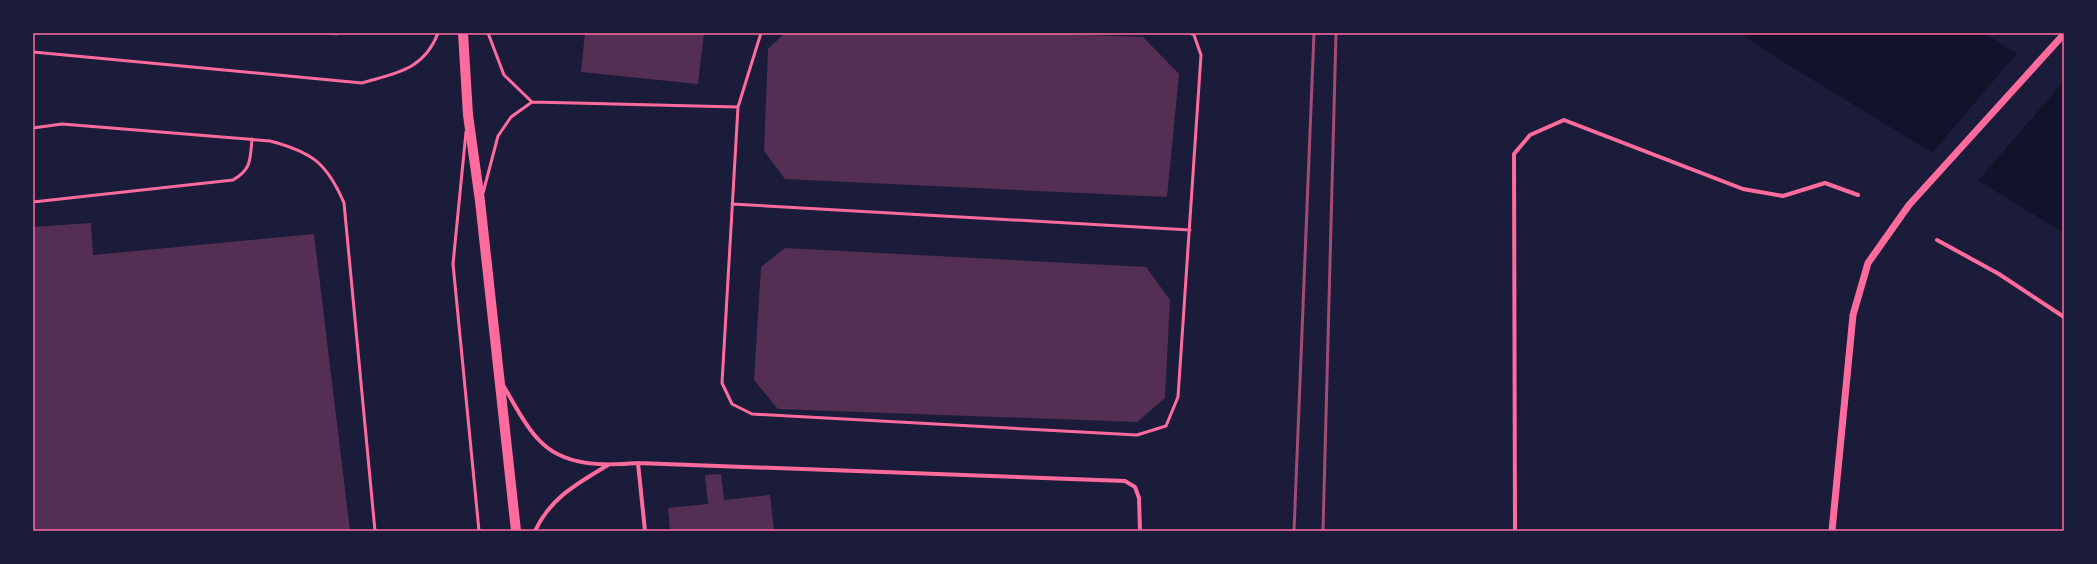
<svg xmlns="http://www.w3.org/2000/svg" width="2097" height="564" viewBox="0 0 2097 564" font-family="Ubuntu,sans-serif">
	<style>
		.water { fill: #12122b }
		.pier { fill: #1b1b3a }
		.building { fill: #542f53 }
		.lines { fill: none; stroke-linecap: round; stroke-linejoin: round }
		.service { stroke: #ff6b9d; stroke-width: 3 }
		.minor { stroke: #ff6b9d; stroke-width: 4 }
		.tertiary { stroke: #ff6b9d; stroke-width: 7 }
		.primary { stroke: #ff6b9d; stroke-width: 10 }
		.rail { stroke: #a44b75; stroke-width: 3 }
		.neatline { fill: none; stroke: #ff6b9d; stroke-width: 1.5 }
	</style>
	<rect width="100%" height="100%" fill="#1b1b3a"/>
	<!-- water -->
	<path class="water" d="M1740,33H1984L2064,83V233L1782,61Z"/>
	<!-- pier -->
	<path class="pier" d="M2018,52L2064,81L1977,182L1931,154Z"/>
	<!-- building -->
	<path class="building" d="M319,33H338V36Z
		M585,33H704L698,84L581,72Z
		M785,33H1035L1143,37L1179,74L1167,197L785,179L764,151L768,49Z
		M91,223L93,255L314,234L350,531H33V227Z
		M785,248L1146,267L1170,300L1165,398L1137,422L778,409L754,380L761,267Z
		M721,474L724,500L770,495L774,531H670L668,508L708,504L705,475Z"/>
	<g class="lines">
		<!-- service -->
		<path class="service" d="M488,33L504,75L532,102
			M761,33L738,107L722,383L732,404L752,414L1137,435L1166,426L1178,397L1201,55L1194,35L1190,33
			M33,52L362,83C396,73 424,70 438,33
			M33,128L62,124L270,141C312,152 327,163 344,203L375,531
			M466,132L453,264L479,531
			M483,193L498,136L511,117L532,102L738,107
			M33,202L233,180C252,169 250,159 252,139
			M732,204L1190,230"/>
		<!-- minor -->
		<path class="minor" d="M1937,240L1999,274L2064,317
			M503,385C514,403 524,425 538,439C563,467 604,466 638,463
			M535,531C551,497 577,484 608,465
			M645,531L638,463L1125,481L1135,487L1139,498L1140,531
			M1515,531L1514,154L1530,135L1564,120L1743,189L1783,196L1825,183L1858,195"/>
		<!-- tertiary -->
		<path class="tertiary" d="M1832,531L1853,315L1868,263L1909,205L2064,34"/>
		<!-- primary -->
		<path class="primary" d="M463,33L468,115L480,201L516,531"/>
		<!-- rail -->
		<path class="rail" d="M1294,531L1314,33
			M1323,531L1336,33"/>
	</g>
	<!-- border -->
	<rect width="2097" height="564" fill="none" stroke="#1b1b3a" stroke-width="68"/>
	<rect x="34" y="34" width="2029" height="496" class="neatline"/>
</svg>
